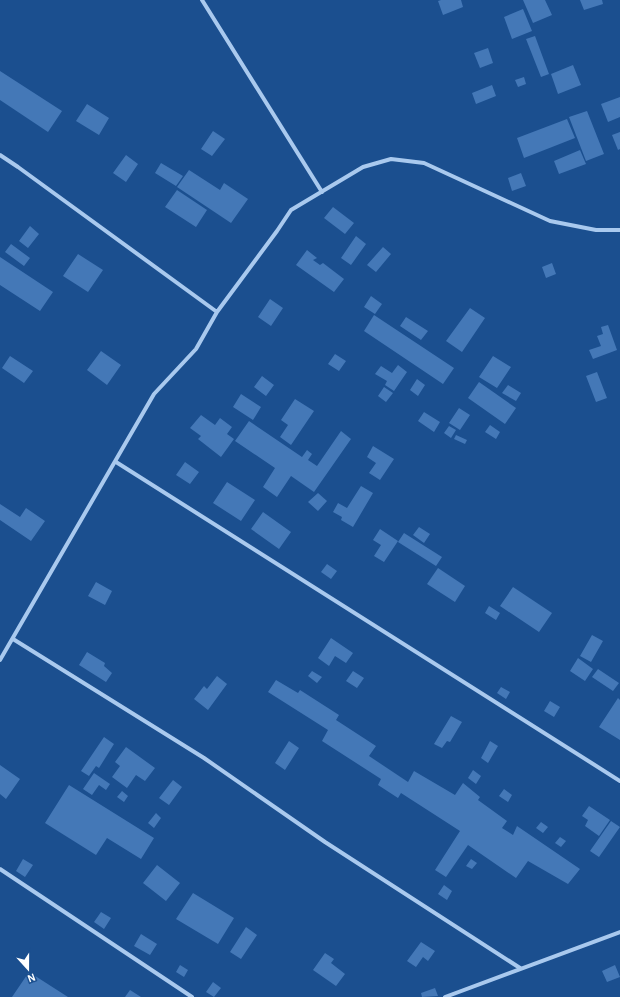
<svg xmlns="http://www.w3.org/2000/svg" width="620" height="997" viewBox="0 0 620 997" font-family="'Alegreya Sans',sans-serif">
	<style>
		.building { fill: #4478b7 }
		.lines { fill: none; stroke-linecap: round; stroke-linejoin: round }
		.street { stroke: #a9c9ee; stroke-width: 4 }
	</style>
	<rect width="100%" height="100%" fill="#1b4f8f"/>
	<!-- building -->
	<path class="building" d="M441,0H461L463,7L443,15L438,1Z
		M523,0H545L552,15L533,23Z
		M580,0H602L603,4L584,10Z
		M523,9L532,31L512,39L504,17Z
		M535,36L549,74L541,77L526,39Z
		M488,48L493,63L480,68L474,53Z
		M573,65L581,85L558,94L551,74Z
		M0,71L62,111L48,132L0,100Z
		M524,77L526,84L518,87L515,80Z
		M492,85L496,96L476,104L472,93Z
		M620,97V117L608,122L601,104Z
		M87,104L109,118L99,135L76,121Z
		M587,111L604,154L586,161L569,117Z
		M567,119L575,138L524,158L517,138Z
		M213,131L225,139L212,156L201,149Z
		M620,132V149L618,150L612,135Z
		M580,150L586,164L559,174L554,161Z
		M126,155L138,164L126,182L113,173Z
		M161,163L183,176L176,186L155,173Z
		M189,170L220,190L224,183L248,199L231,223L177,187Z
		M521,173L526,186L512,191L508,178Z
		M177,190L207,210L196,227L165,207Z
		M333,207L354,223L345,234L324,218Z
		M30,226L39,234L28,248L19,241Z
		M356,236L366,244L351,265L341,258Z
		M11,244L30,258L24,266L5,252Z
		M383,247L391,254L376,272L367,265Z
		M307,250L317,258L313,260L320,265L323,263L344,279L334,292L296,265Z
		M78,254L103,270L88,292L63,276Z
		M0,257L53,292L40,311L0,285Z
		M552,263L556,274L546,278L542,267Z
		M371,296L382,304L375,314L364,307Z
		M270,299L283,308L271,326L258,317Z
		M470,308L485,318L462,352L446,341Z
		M374,315L454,368L443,384L364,331Z
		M406,317L428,331L421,340L400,326Z
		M608,325L617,350L593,359L589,350L601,346L597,336L603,334L601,327Z
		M101,351L121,365L107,385L87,370Z
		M335,354L346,361L339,371L328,364Z
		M10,356L33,371L24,383L2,368Z
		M493,356L511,367L497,388L479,377Z
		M398,365L407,372L394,391L385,385L387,381L375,374L381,366L392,373Z
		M597,372L607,398L596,402L586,376Z
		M262,376L274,385L266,396L254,387Z
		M417,379L425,385L418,396L410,390Z
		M479,382L516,408L505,424L468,398Z
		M508,385L521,393L516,401L502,393Z
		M384,387L393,393L386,402L378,396Z
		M241,394L261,407L253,420L233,407Z
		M295,399L314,411L291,445L280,437L288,425L281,420Z
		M459,408L470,415L460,430L449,423Z
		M424,412L440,422L434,432L418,421Z
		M201,415L215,425L220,418L232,427L227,434L234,439L221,457L198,439L201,436L190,428Z
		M249,421L302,457L307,450L312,454L308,460L317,466L341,431L351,439L314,492L291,476L277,497L263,487L275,468L235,441Z
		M490,425L500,432L496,439L485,432Z
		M449,426L456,430L451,438L444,433Z
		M456,435L467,440L465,444L454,439Z
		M373,446L394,459L380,480L369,473L376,463L367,457Z
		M185,462L199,472L190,484L176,475Z
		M227,482L255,500L241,521L213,503Z
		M361,486L373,493L353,527L341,520L342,517L333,512L338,503L347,508Z
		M318,493L327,501L318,511L308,502Z
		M0,504L20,517L26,508L45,521L31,541L0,520Z
		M263,512L291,532L279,549L251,529Z
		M419,527L430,534L424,543L413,535Z
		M380,529L398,541L384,562L374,556L381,545L373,540Z
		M404,533L442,557L436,566L398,542Z
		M327,564L337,571L331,579L321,572Z
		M438,568L465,586L455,602L427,584Z
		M96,582L112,591L105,605L88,596Z
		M513,587L552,613L539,632L500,606Z
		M489,606L500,613L496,620L485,613Z
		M592,635L603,641L591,662L580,656Z
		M331,638L353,653L346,663L335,656L329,666L318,658Z
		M87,652L105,663L104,666L112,673L106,682L79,665Z
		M578,658L593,669L585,681L570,671Z
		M598,669L619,683L613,691L592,677Z
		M312,671L322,677L317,683L308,676Z
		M353,671L364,678L357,688L346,681Z
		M217,676L227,684L208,710L194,699L204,686L207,689Z
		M276,680L298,693L300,690L339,715L336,720L376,746L369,756L408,782L414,771L455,795L463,783L480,797L478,800L507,821L502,828L513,835L517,826L580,869L568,884L528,861L516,878L468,845L446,877L435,870L460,831L401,793L398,798L378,785L381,779L322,741L328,730L268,692Z
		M501,687L510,692L506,699L497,693Z
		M618,698L620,700V740L599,727Z
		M550,701L560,707L554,717L544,711Z
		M451,716L462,722L450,742L447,741L442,748L434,744Z
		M104,737L114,744L99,768L96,766L89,776L81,771Z
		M289,741L299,748L285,770L275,763Z
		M490,741L498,746L488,763L481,758Z
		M126,747L155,768L145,781L136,775L127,788L112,777L120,766L115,762Z
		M0,765L20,779L6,799L0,794Z
		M473,770L481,776L476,784L468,778Z
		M94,773L110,784L106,790L99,785L92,795L83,789Z
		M173,780L182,787L169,805L159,798Z
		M69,785L154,838L141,859L107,838L96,855L45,823Z
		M504,789L512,795L508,802L499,796Z
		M122,791L128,796L124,802L117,797Z
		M589,806L610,820L599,836L585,826L588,820L582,816Z
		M156,813L161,818L154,828L148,823Z
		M611,821L620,827L599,857L590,851Z
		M541,822L548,827L543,833L536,828Z
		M560,837L566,841L561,847L555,843Z
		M23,859L33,865L25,877L16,871Z
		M471,859L477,863L472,869L466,866Z
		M157,865L180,883L166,901L143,883Z
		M444,885L452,891L447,900L438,894Z
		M193,893L234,918L218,944L176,919Z
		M101,912L111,918L104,929L94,922Z
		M246,927L257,935L241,959L230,952Z
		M141,934L157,944L150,955L134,946Z
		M421,942L435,951L428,961L423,957L416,967L407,961Z
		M325,953L334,959L331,963L345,974L336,986L313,970Z
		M180,965L188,970L184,977L176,972Z
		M615,965L620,977L607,982L602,971Z
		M29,972L68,997H12Z
		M213,982L221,988L214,997L206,992Z
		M435,988L438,996L422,997L421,993Z
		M130,990L141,997H125Z"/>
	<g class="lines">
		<!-- street -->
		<path class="street" d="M202,0L322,192
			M0,155L18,167L217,312
			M116,462L620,781
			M13,639L204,758L325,842L520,968
			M0,660L154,394L196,349L217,312L277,231L291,210L363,167L391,159L424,163L550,221L596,230H620
			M0,869L192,997
			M445,997L620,932"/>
	</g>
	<!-- north arrow -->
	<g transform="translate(28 969) rotate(159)" stroke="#1b4f8f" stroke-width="3" paint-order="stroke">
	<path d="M0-3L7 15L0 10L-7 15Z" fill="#ffffff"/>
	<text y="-6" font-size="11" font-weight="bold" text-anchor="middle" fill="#ffffff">N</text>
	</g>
</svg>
